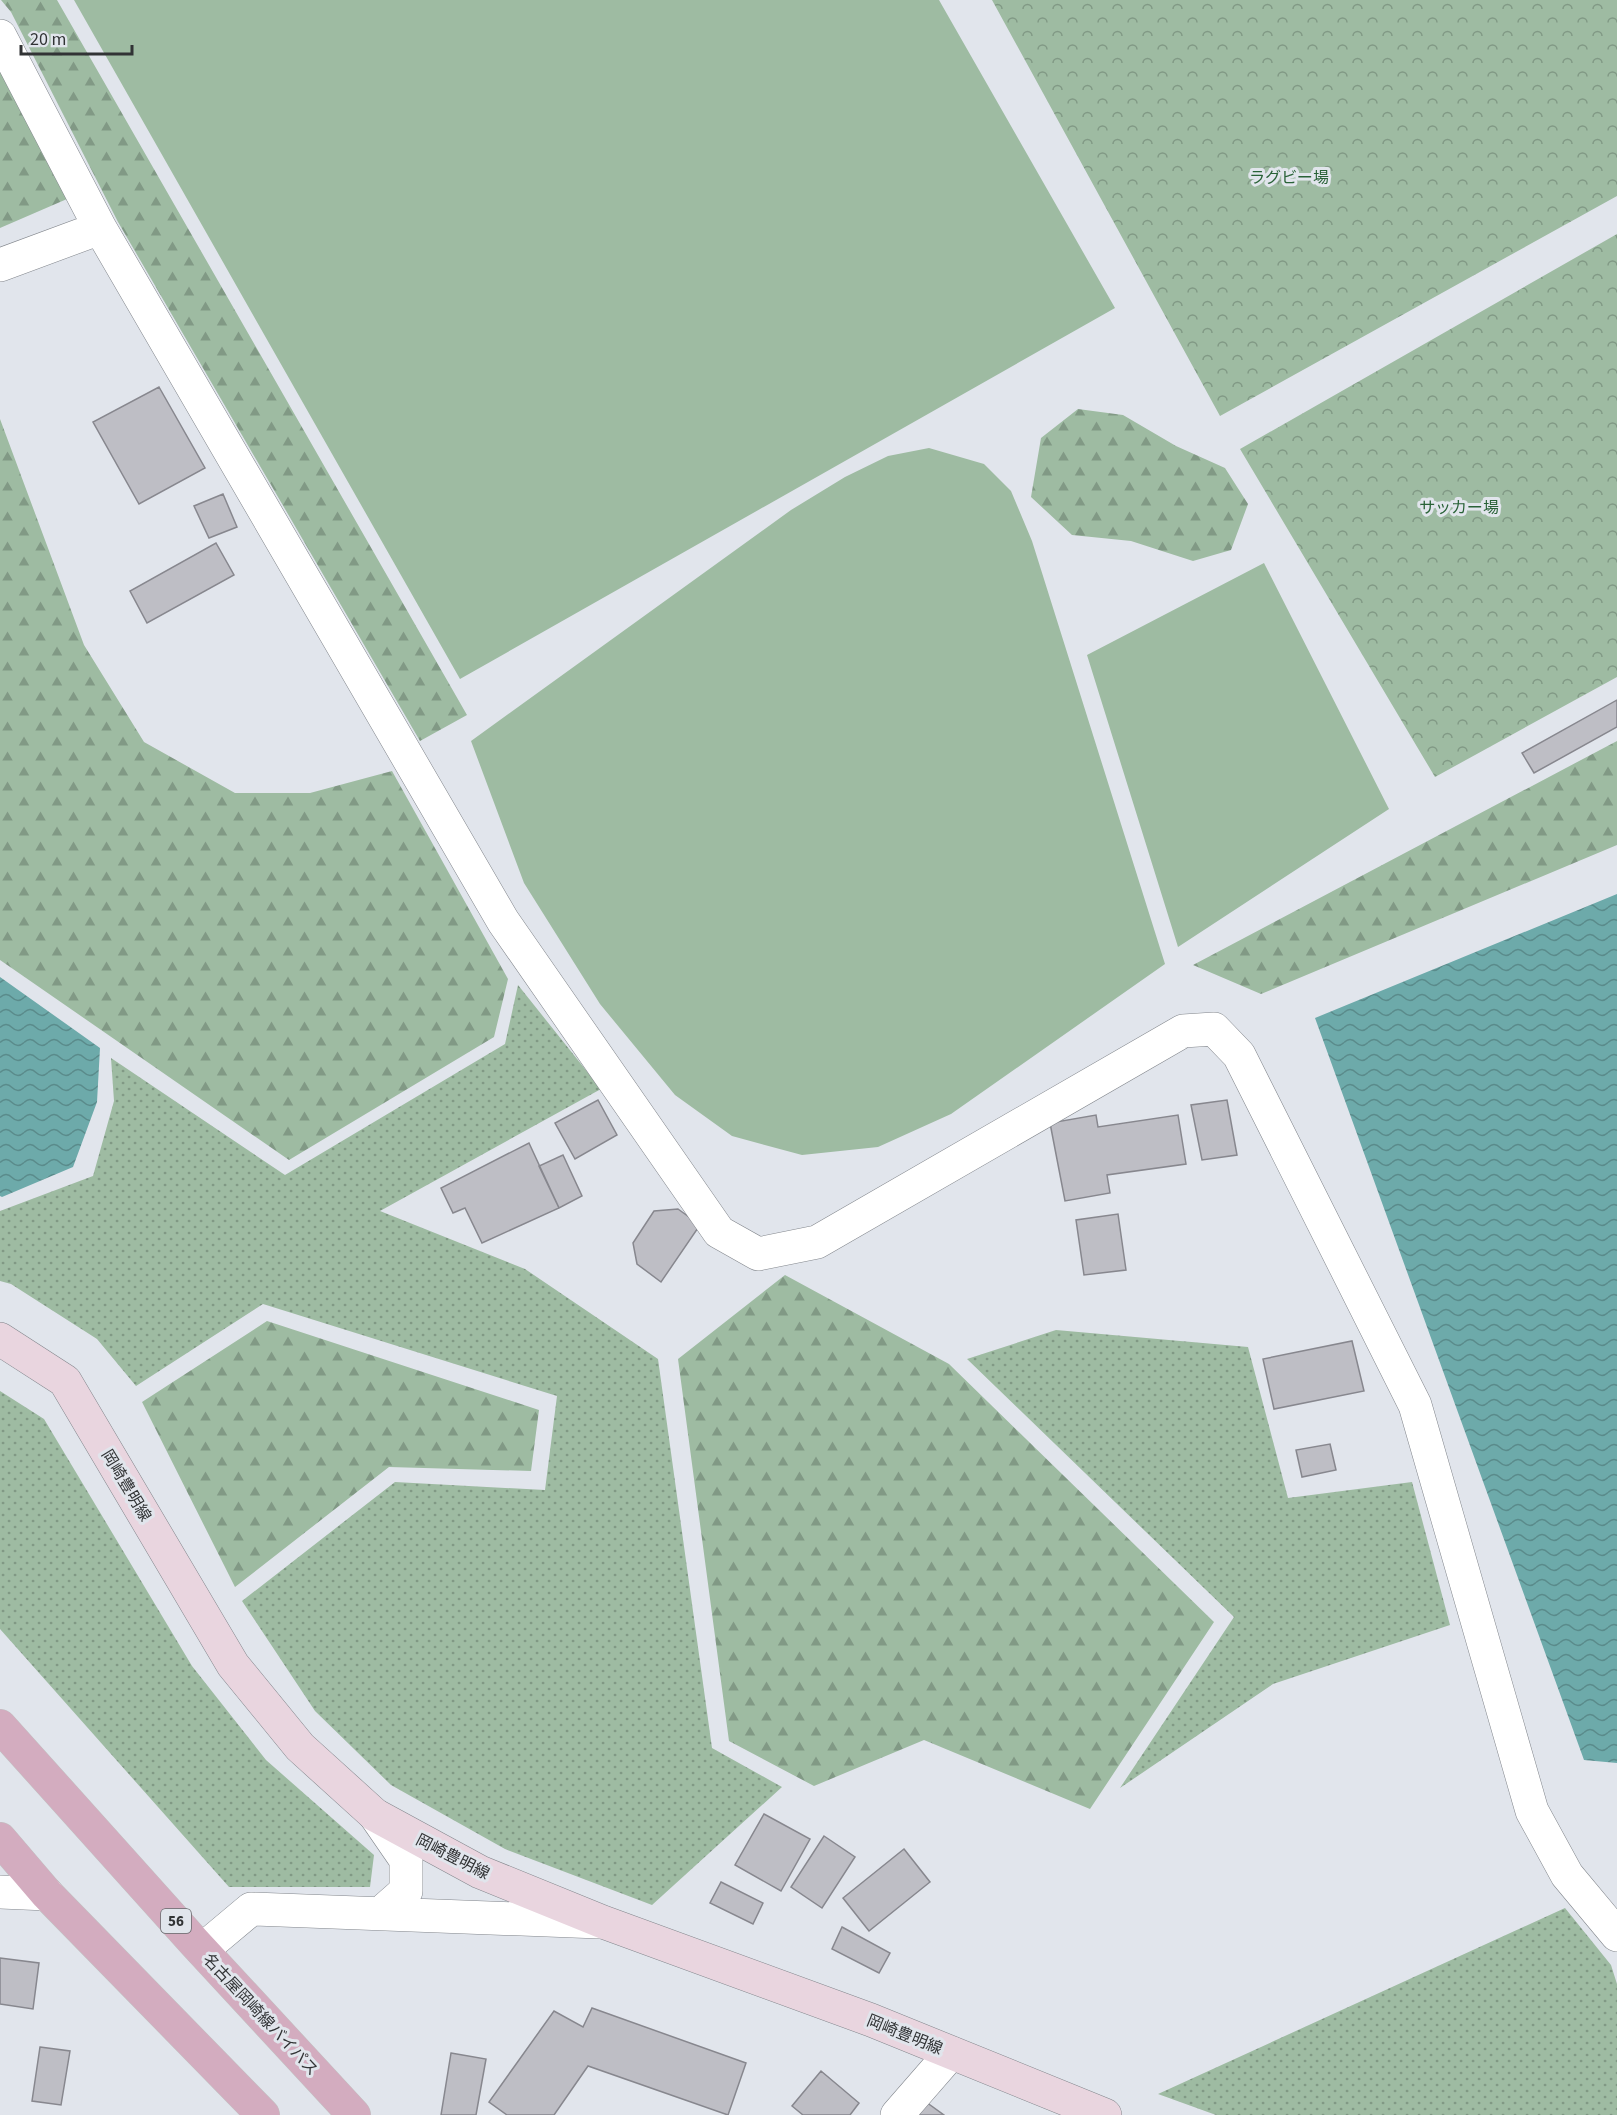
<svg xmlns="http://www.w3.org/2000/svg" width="1617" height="2115" viewBox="0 0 1617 2115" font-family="'Source Sans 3','Noto Sans JP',sans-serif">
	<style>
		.grass { fill: url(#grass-dots) }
		.forest { fill: url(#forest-firs) }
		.park { fill: url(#park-crowns) }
		.pitch { fill: #9ebba2 }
		.water { fill: url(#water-waves) }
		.building { fill: #bebec5; stroke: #87878e; stroke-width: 1.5 }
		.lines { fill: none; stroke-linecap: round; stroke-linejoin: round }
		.minor-casing { stroke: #82868c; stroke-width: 34 }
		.secondary-casing { stroke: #82868c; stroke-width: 34 }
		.primary-casing { stroke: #c1c2c2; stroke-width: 34 }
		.minor { stroke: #fff; stroke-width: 33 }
		.secondary { stroke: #e9d5df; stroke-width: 33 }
		.primary { stroke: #d3acbf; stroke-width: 33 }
		.labels { text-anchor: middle; stroke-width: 6; stroke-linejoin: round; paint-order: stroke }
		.shield { fill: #e1e5ec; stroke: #66686c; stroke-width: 1.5 }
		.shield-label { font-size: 15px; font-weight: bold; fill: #313335 }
		.park-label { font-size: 16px; fill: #296237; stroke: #e1e5ec }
		.street-label { font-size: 16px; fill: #313335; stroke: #e1e5ec }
	</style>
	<defs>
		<pattern id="grass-dots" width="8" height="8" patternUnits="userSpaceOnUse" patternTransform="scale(1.5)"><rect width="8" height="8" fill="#9ebba2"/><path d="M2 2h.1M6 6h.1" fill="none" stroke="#819985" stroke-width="1.8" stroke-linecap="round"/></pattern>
		<pattern id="forest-firs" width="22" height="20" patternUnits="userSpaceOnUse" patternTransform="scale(1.5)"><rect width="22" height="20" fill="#9ebba2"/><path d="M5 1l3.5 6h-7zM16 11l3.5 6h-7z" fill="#819985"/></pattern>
		<pattern id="park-crowns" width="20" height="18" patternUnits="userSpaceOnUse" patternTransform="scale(1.5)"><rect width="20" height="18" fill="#9ebba2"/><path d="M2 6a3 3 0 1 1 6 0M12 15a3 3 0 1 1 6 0" fill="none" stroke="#819985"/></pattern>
		<pattern id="water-waves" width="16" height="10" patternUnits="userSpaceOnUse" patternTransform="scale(1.5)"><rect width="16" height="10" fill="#6daaaa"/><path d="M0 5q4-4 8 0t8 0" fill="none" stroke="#5a8b8b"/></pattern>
	</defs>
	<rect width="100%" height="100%" fill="#e1e5ec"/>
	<!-- grass -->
	<path class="grass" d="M518,985L601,1089L380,1211L525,1269L658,1359L712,1748L782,1787L652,1905L505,1849L391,1785L315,1711L242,1601L395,1482L545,1490L557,1396L263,1304L136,1386L97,1339L11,1284L0,1281V1211L93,1176L114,1101L111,1058L285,1175L505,1044Z
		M1056,1330L1248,1347L1288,1498L1412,1482L1450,1625L1273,1684L1120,1788L1234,1617L967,1359Z
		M0,1391L44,1419L192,1666L266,1760L374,1855L370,1887H229L0,1629Z
		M1565,1908L1611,1965L1617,1984V2115H1216L1158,2094Z"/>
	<!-- forest -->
	<path class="forest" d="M1,0H57L467,715L420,741L118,222L11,12Z
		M0,70L67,199L0,228Z
		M1078,409L1123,415L1176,446L1225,468L1248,504L1231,550L1193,561L1131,541L1072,535L1031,497L1041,438Z
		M0,419L84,645L144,742L235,793H310L392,771L508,979L494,1037L289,1160L0,960Z
		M1617,741V845L1261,994L1193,965Z
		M785,1275L949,1364L1214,1622L1090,1809L924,1740L814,1786L729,1741L678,1359Z
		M267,1321L539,1410L531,1471L389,1467L235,1587L142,1402Z"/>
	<!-- park -->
	<path class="park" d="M992,0H1617V196L1220,416Z
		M1617,234V677L1435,777L1240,449Z"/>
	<!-- pitch -->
	<path class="pitch" d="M74,0H939L1115,308L460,679Z
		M929,448L984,464L1011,491L1032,541L1165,964L951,1114L878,1147L802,1155L732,1136L675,1095L600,1004L524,883L471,741L791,510L845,477L888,456Z
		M1264,563L1389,809L1178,947L1087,655Z"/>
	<!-- water -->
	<path class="water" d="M1617,894V1763L1584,1760L1315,1018Z
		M0,977L100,1048L97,1102L73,1167L2,1197L0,1196Z"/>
	<!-- building -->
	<path class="building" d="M159,387L205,468L139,504L93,422Z
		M223,494L237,527L209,538L194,506Z
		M216,543L234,575L147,623L130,591Z
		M1617,700V727L1534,773L1522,753Z
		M598,1100L617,1135L575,1159L555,1123Z
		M1227,1100L1237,1155L1202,1160L1191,1105Z
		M1096,1115L1098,1127L1178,1115L1186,1164L1107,1175L1110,1193L1065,1201L1050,1123Z
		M529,1143L559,1208L482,1243L465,1208L453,1213L441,1188Z
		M563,1155L582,1196L559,1208L539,1166Z
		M678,1209L700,1225L661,1282L637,1264L633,1243L654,1211Z
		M1118,1214L1126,1270L1084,1275L1076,1220Z
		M1352,1341L1364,1391L1274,1409L1263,1359Z
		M1330,1444L1336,1470L1302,1477L1296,1450Z
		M764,1814L810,1839L781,1891L735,1865Z
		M824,1836L855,1857L822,1908L791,1887Z
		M904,1849L930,1882L869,1931L843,1898Z
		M721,1882L763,1903L753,1924L710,1903Z
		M842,1927L890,1953L879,1973L832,1949Z
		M0,1958L39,1963L33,2009L0,2004Z
		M592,2008L746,2063L728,2115L588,2066L554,2115H507L489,2102L554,2011L583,2027Z
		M40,2047L70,2051L61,2105L32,2101Z
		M451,2053L486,2059L476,2115H441Z
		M821,2071L859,2103L850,2115H803L792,2106Z
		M926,2102L944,2115H915Z"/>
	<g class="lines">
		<!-- minor casing -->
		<g class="minor-casing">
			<path id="minor" d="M0,36L100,228L503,921L719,1232L758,1254L817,1242L1183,1031L1214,1029L1239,1055L1415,1405L1532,1811L1567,1875L1617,1935
				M0,265L100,228
				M375,1815L406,1860V1891L381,1913
				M0,1892L47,1894
				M202,1950L251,1909L599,1922
				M897,2115L951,2053"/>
		</g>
		<!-- secondary casing -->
		<g class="secondary-casing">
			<path id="secondary" d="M0,1339L65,1381L233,1665L300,1747L375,1815L480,1872L603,1922L871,2020L1105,2115"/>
		</g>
		<!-- primary casing -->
		<g class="primary-casing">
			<path id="primary" d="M0,1726L194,1942L354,2115
				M0,1839L47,1894L263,2115"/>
		</g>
		<!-- minor -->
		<use href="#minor" class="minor"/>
		<!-- secondary -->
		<use href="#secondary" class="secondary"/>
		<!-- primary -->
		<use href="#primary" class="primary"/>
	</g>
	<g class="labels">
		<!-- shield labels -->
		<rect class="shield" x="161" y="1909" width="30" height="24" rx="4.5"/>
		<g class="shield-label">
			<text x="176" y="1926">56</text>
		</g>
		<!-- park labels -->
		<g class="park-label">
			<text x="1289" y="183">ラグビー場</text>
			<text x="1459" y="513">サッカー場</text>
		</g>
		<!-- street labels -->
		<g class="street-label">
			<text transform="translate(127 1485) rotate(59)" y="6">岡崎豊明線</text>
			<text transform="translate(453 1856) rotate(27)" y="6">岡崎豊明線</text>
			<text transform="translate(261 2014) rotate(47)" y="6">名古屋岡崎線バイパス</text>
			<text transform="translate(905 2034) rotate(22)" y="6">岡崎豊明線</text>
		</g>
	</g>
	<!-- scale -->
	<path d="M21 45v9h111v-9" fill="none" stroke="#313335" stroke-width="3"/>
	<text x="30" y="45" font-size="18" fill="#313335" stroke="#e1e5ec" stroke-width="4.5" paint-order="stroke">20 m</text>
</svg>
